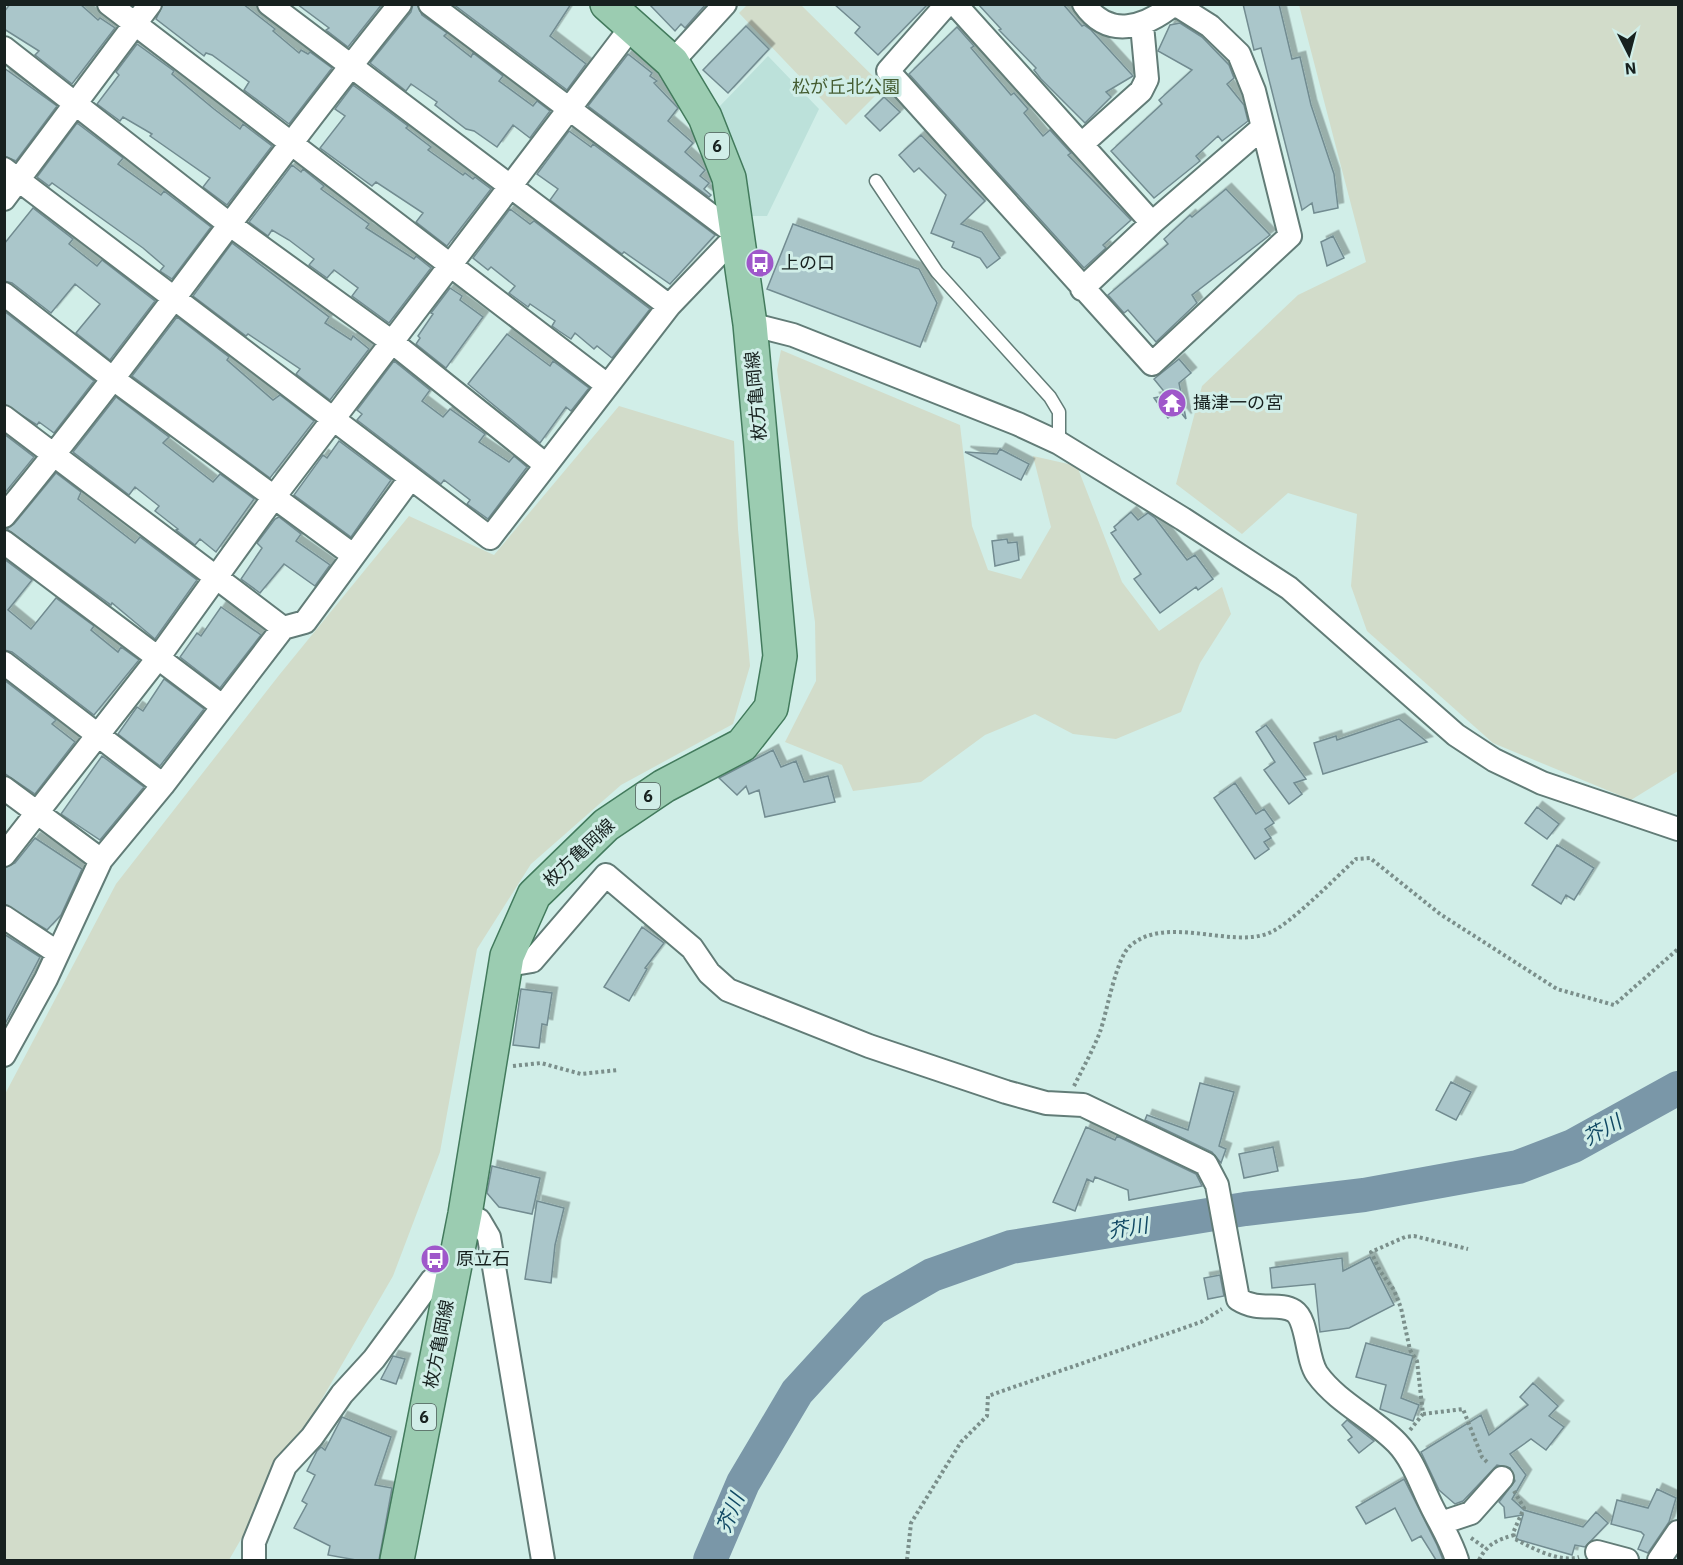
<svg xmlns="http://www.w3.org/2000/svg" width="1683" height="1565" viewBox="0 0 1683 1565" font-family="'IBM Plex Sans','Noto Sans JP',sans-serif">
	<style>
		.built { fill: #bce1da }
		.green { fill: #d2dcca }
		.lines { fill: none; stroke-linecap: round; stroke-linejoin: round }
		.river { stroke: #7a97a8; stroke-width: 34 }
		.building { fill: #aac6ca; stroke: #728c91; stroke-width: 1.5; filter: url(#shadow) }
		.service-casing { stroke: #627c77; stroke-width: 15 }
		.minor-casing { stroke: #627c77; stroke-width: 26 }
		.primary-casing { stroke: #427a5c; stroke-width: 36 }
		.path { stroke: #7b8f8b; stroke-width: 4; stroke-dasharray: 3 3; stroke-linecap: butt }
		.service { stroke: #fff; stroke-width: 12 }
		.minor { stroke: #fff; stroke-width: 22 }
		.primary { stroke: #9bccb1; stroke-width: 33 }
		.labels { text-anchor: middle; stroke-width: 6; stroke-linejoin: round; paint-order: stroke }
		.shield { fill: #d1eee8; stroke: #4f5e5b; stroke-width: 1.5 }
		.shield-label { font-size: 16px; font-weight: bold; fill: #17211f }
		.park-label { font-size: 18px; fill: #455d32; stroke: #d1eee8 }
		.poi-label { font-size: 18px; fill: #17211f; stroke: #d1eee8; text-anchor: start }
		.street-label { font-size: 18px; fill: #17211f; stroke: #d1eee8 }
		.water-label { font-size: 20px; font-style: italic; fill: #114964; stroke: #d1eee8 }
	</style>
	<defs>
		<filter id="shadow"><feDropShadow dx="5.5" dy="-5.5" stdDeviation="0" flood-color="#0004"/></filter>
	</defs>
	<rect width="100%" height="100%" fill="#d1eee8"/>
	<!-- built -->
	<path class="built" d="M768,56L819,109L767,216H752L742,165L719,107Z"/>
	<!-- green -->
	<path class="green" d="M747,5H801L884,87L846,125L739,13Z
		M1299,5H1678V771L1631,800L1493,743L1367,631L1351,586L1357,514L1288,493L1242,534L1176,484L1202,386L1298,295L1366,262Z
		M781,350L960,425L972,526L988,570L1021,579L1051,527L1033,456L1077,466L1122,582L1159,631L1222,587L1231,614L1200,663L1181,712L1116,739L1073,734L1035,714L985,735L921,782L853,791L842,765L785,742L816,681L815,622L777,370Z
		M619,406L734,441L738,529L750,666L733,724L621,785L531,864L477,949L440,1152L393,1276L229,1560H5L4,1096L116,884L280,674L409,516L494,555Z"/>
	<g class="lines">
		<!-- river -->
		<path class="river" d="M710,1560L743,1483L797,1392L873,1309L932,1275L1011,1247L1245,1209L1364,1195L1518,1167L1573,1146L1678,1088"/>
	</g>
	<!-- building -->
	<path class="building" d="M10,4H80L98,20L100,18L115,28L72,84L35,55L39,51L4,29V12Z
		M163,4H243L275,29L273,31L299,53L301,50L308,54L310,52L332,68L289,124L244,90L249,82L212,55L206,53L204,56L156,19Z
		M297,4H382L348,47L326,30L329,28Z
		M413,4H417L422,15L447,33L444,36L471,57L473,53L503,76L499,81L533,106L537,101L550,111L530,138L513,125L497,147L474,131L466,129L435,105L437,102L411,84L406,91L370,63L411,12Z
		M453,4H571L550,36L586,64L567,90Z
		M649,4H706L685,28L681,24L675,31Z
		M834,4H928L878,55L855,33L860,27Z
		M978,4H1063L1082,26L1084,25L1091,30L1133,76L1106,92L1111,97L1085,123L1041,79L1034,70L1036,68L999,30L1001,29Z
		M1243,4H1279L1292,59L1300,57L1311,105L1334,174L1338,208L1314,213L1312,203L1302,210L1261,48L1254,50Z
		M1180,23L1202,37L1229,65L1234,78L1227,84L1244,105L1248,121L1222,141L1218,136L1196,156L1200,161L1154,198L1111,151L1162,104L1159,100L1192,70L1158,51L1170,25Z
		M746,26L769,49L728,93L703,70Z
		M957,27L974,46L971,48L1011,95L1014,93L1028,109L1024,113L1043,136L1050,130L1071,153L1068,155L1131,220L1103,245L1106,248L1084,268L909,74Z
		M137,44L174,71L172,74L214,109L240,129L243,124L272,146L227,205L203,187L210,178L150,136L152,134L123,117L120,121L97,104L119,75L116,72Z
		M628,54L652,73L650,76L657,81L654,83L678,108L668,121L693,143L685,152L705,170L700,176L709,183L704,189L711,195L709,197L588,106Z
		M4,68L57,106L16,161L4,156Z
		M353,85L408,126L406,128L431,147L428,150L463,175L465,173L473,179L475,177L491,189L447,246L416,222L423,213L376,182L372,186L320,148L345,116L335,109Z
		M884,97L900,112L880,131L865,116Z
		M77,123L123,158L118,164L161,195L164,191L211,227L172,279L160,271L164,266L143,248L52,183L49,186L37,177Z
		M569,131L591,147L593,144L715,235L670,284L624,252L622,254L550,200L558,189L537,174Z
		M921,135L985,201L961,224L982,232L1000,258L987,268L980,258L952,247L954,242L931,233L946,195L919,168L914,172L899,155Z
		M292,165L301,172L303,169L324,186L321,189L369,224L366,228L414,259L416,256L431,268L389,323L352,296L358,288L334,270L327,278L309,265L314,259L289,240L272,230L268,236L249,222Z
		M1226,189L1270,235L1192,295L1197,303L1156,342L1128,310L1124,313L1108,295L1168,244L1164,239L1190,215L1192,217Z
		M33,208L73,239L69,244L97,266L102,260L155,301L110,360L76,333L100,304L75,284L51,313L12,283L4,281V244Z
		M510,209L530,224L534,221L650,309L612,358L597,346L594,349L575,333L571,339L559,331L552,326L555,321L530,304L528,307L509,293L515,286L491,267L488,270L473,258Z
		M793,224L919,269L937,303L920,347L767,289Z
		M1333,236L1344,258L1327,266L1321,242Z
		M232,243L329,317L325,323L351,340L353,336L369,349L330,400L296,374L300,369L248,334L246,336L193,296Z
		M450,288L462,296L460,300L483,317L446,368L416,344L420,338L418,336L433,314L431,313Z
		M4,311L94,381L54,433L39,422L37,425L4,404Z
		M177,317L229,357L227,360L273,400L280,395L314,421L270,478L132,376Z
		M507,334L550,366L553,361L589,388L571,411L566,407L540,443L468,384Z
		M1179,359L1191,373L1179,383L1186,419L1179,410L1168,418L1154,398L1167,395L1154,379Z
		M394,361L430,390L422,401L443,417L450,409L485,434L479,442L509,462L514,456L527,467L488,519L467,504L470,500L444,480L441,484L357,420L362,414L357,410Z
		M116,397L169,437L163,443L213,482L220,474L254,499L216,552L200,539L195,545L176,530L178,529L155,511L159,506L135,487L129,495L73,452Z
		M4,434L34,457L4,494Z
		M339,441L391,480L351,537L294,495L323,455L327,458Z
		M1000,449L1029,464L1021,480L965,452L997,454Z
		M56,473L81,492L78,499L135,543L140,537L197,580L155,639L112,603L111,605L7,529L14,524Z
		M1131,512L1138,520L1148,513L1155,518L1187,560L1195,555L1213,579L1198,590L1196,587L1160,613L1134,579L1141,574L1111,533L1116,530L1114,527Z
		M279,517L301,534L296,541L330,565L315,586L284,564L260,593L241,579L262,548L257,543L275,519Z
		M1007,539L1008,543L1017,542L1019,560L995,566L992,541Z
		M4,559L32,580L8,610L31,629L56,598L94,626L91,630L118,652L121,647L139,660L94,715L12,652L4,650Z
		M221,607L261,635L220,688L180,657L197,633L201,636Z
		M164,679L204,709L160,766L118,734L137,707L143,711Z
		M4,680L56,720L52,724L75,742L35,794L4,773Z
		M1399,719L1427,742L1323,774L1314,743L1336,736L1337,740Z
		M1266,725L1306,779L1294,783L1302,794L1289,804L1264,770L1275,762L1256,732Z
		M773,750L781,767L796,761L804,782L828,776L835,802L765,817L759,790L749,794L746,786L737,795L719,778Z
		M102,756L144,787L100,840L61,814Z
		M1235,783L1256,814L1264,809L1274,823L1265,829L1271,838L1264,842L1269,849L1255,859L1214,798Z
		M1537,807L1559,824L1547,839L1525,823Z
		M35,838L82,869L61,915L47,930L4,904V868L15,863Z
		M1557,845L1594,868L1574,900L1566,895L1561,904L1532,885Z
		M642,927L664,943L645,968L647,969L629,1001L604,987Z
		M4,934L40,957L4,1026Z
		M521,989L552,993L547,1025L542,1024L539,1048L513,1045Z
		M1451,1082L1471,1092L1456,1120L1436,1110Z
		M1200,1083L1234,1092L1219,1146L1226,1149L1221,1163L1212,1152L1145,1120L1147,1115L1188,1130Z
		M1086,1127L1115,1140L1117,1136L1196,1174L1202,1186L1129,1200L1128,1190L1095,1177L1093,1182L1087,1179L1075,1211L1053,1202Z
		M1273,1147L1278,1171L1244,1178L1239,1154Z
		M492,1166L540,1178L532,1214L499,1207L487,1193Z
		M537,1201L564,1208L555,1245L551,1283L525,1279Z
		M1370,1257L1394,1305L1349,1328L1320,1332L1315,1284L1272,1288L1270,1268L1342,1258L1343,1271Z
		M1220,1275L1224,1296L1208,1299L1204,1278Z
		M1366,1343L1413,1356L1401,1398L1419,1405L1413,1421L1380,1409L1386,1385L1356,1377Z
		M393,1356L405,1359L396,1384L381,1379Z
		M1533,1383L1558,1406L1549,1416L1564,1427L1546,1450L1531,1439L1510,1454L1526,1475L1512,1499L1524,1510L1583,1527L1596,1512L1608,1523L1585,1547L1575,1545L1572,1555L1516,1539L1523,1515L1505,1518L1504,1507L1499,1502L1515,1481L1510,1468L1497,1465L1463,1501L1455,1504L1439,1490L1421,1452L1481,1415L1489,1435L1528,1405L1520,1397Z
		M342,1417L391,1437L375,1485L392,1488L379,1560H356L328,1555L330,1546L294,1528L307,1504L302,1501L315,1475L307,1471L317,1451L321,1447L325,1450Z
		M1347,1420L1374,1441L1359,1453L1348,1440L1352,1437L1342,1425Z
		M1404,1479L1437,1545L1443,1560H1436L1421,1536L1412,1541L1395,1508L1366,1524L1356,1507Z
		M1657,1489L1676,1498L1669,1522L1648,1553L1638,1549L1644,1535L1641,1532L1611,1524L1617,1500L1648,1508Z"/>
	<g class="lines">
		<!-- service casing -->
		<g class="service-casing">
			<path id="service" d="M876,181L937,272L1050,397L1059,412V443"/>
		</g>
		<!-- minor casing -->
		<g class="minor-casing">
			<path id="minor" d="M109,4L607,385
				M269,4L669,306
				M947,4L888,71L1152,364L1290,236L1254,91L1239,54L1210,26L1175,4
				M955,4L1152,223
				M1084,4C1109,40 1146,27 1174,4
				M4,48L229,224L392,342L546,465
				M672,62L725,4
				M1083,143L1141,91L1147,79L1142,25
				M4,169L490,538L669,306L737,235L430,4
				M4,199L150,4
				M1082,289L1152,223L1262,128
				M4,294L112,378L353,555
				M750,324L793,335L1018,424L1059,443L1183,519L1289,588L1456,735L1494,760L1542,783L1678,829
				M4,417L283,628
				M4,516C141,350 264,172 400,4
				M4,542L222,706
				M4,663L163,785
				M4,788L101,860
				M4,855L158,658L274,497L633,25
				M4,917L58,953
				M507,956L520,963L532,961L606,875L692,948L709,973L728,990L869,1046L1006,1092L1046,1103L1083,1105L1206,1164L1217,1185L1238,1299C1260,1313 1278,1301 1294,1311C1308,1320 1306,1358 1317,1374C1338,1403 1373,1418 1397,1443C1414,1461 1421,1485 1432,1507C1441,1525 1451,1541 1457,1560
				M4,1055L46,979L101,860L163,785L283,628L305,622L410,479
				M465,1214L479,1220L489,1237L543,1560
				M1441,1523L1471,1513L1502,1478
				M1597,1552L1627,1560
				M254,1560V1542L285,1466L312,1437L342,1394L374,1359L432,1280L452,1274
				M1659,1560L1678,1532"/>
		</g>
		<!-- primary casing -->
		<g class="primary-casing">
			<path id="primary" d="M397,1560L465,1214L507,956L534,895L606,825L664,786L742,745L771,708L780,656L750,324L729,178L705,117L672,62L607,4"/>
		</g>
		<!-- path -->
		<path class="path" d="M513,1066L541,1063L581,1074L618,1070
			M1074,1086C1083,1068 1093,1050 1100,1032C1107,1012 1116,958 1130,946C1166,914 1231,949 1269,933C1291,924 1336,877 1356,859L1370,858L1440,914L1557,989L1614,1005L1678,949
			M1423,1414L1463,1409L1482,1457L1489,1464
			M1410,1430L1423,1414L1417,1361L1410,1350L1401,1308L1394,1290L1380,1271L1371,1252L1405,1237L1414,1236L1468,1249
			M1514,1491L1524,1508L1513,1533L1515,1539C1532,1548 1559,1563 1579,1557
			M1471,1538L1485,1548
			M907,1560L911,1523L961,1442L987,1416L988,1396L1201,1322L1222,1309
			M1479,1560C1487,1544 1497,1540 1514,1535"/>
		<!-- service -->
		<use href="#service" class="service"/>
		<!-- minor -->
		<use href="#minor" class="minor"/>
		<!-- primary -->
		<use href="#primary" class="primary"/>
	</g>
	<!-- icons -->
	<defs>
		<g id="bus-disc" transform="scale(1.5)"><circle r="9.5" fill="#9f57ca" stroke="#d1eee8"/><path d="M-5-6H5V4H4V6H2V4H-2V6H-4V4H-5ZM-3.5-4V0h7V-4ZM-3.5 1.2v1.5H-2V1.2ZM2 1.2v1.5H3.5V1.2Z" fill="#fff"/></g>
		<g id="temple-disc" transform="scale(1.5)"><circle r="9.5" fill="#9f57ca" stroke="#d1eee8"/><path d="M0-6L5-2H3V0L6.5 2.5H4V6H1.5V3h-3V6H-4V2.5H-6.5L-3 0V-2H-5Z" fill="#fff"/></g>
	</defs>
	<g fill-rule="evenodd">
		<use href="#bus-disc" x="760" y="263"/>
		<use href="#temple-disc" x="1172" y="403"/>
		<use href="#bus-disc" x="435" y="1259"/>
	</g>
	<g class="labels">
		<!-- shield labels -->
		<g class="shield">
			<rect x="705" y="133" width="24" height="26" rx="4.5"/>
			<rect x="636" y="783" width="24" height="26" rx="4.5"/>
			<rect x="412" y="1404" width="24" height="26" rx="4.5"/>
		</g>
		<g class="shield-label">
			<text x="717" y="152">6</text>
			<text x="648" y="802">6</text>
			<text x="424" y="1423">6</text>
		</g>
		<!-- park labels -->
		<g class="park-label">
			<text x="846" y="93">松が丘北公園</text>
		</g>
		<!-- poi labels -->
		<g class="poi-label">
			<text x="781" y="269">上の口</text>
			<text x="1193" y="409">攝津一の宮</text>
			<text x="456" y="1265">原立石</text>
		</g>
		<!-- street labels -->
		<g class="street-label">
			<text transform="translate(756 396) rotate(-95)" y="6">枚方亀岡線</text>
			<text transform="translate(579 853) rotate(-43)" y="6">枚方亀岡線</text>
			<text transform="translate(439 1344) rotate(-79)" y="6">枚方亀岡線</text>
		</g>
		<!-- water labels -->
		<g class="water-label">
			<text transform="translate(1602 1130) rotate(-29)" y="7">芥川</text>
			<text transform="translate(1128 1228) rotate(-9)" y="7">芥川</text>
			<text transform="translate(730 1513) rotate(-67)" y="7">芥川</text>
		</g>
	</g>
	<!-- border -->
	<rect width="1683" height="1565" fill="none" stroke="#17211f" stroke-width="12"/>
	<!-- north arrow -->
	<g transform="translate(1629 54) rotate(174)" stroke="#d1eee8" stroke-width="4.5" paint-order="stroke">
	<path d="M0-4.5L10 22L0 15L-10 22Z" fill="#17211f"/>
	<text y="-9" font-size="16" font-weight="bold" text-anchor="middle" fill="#17211f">N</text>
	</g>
</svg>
